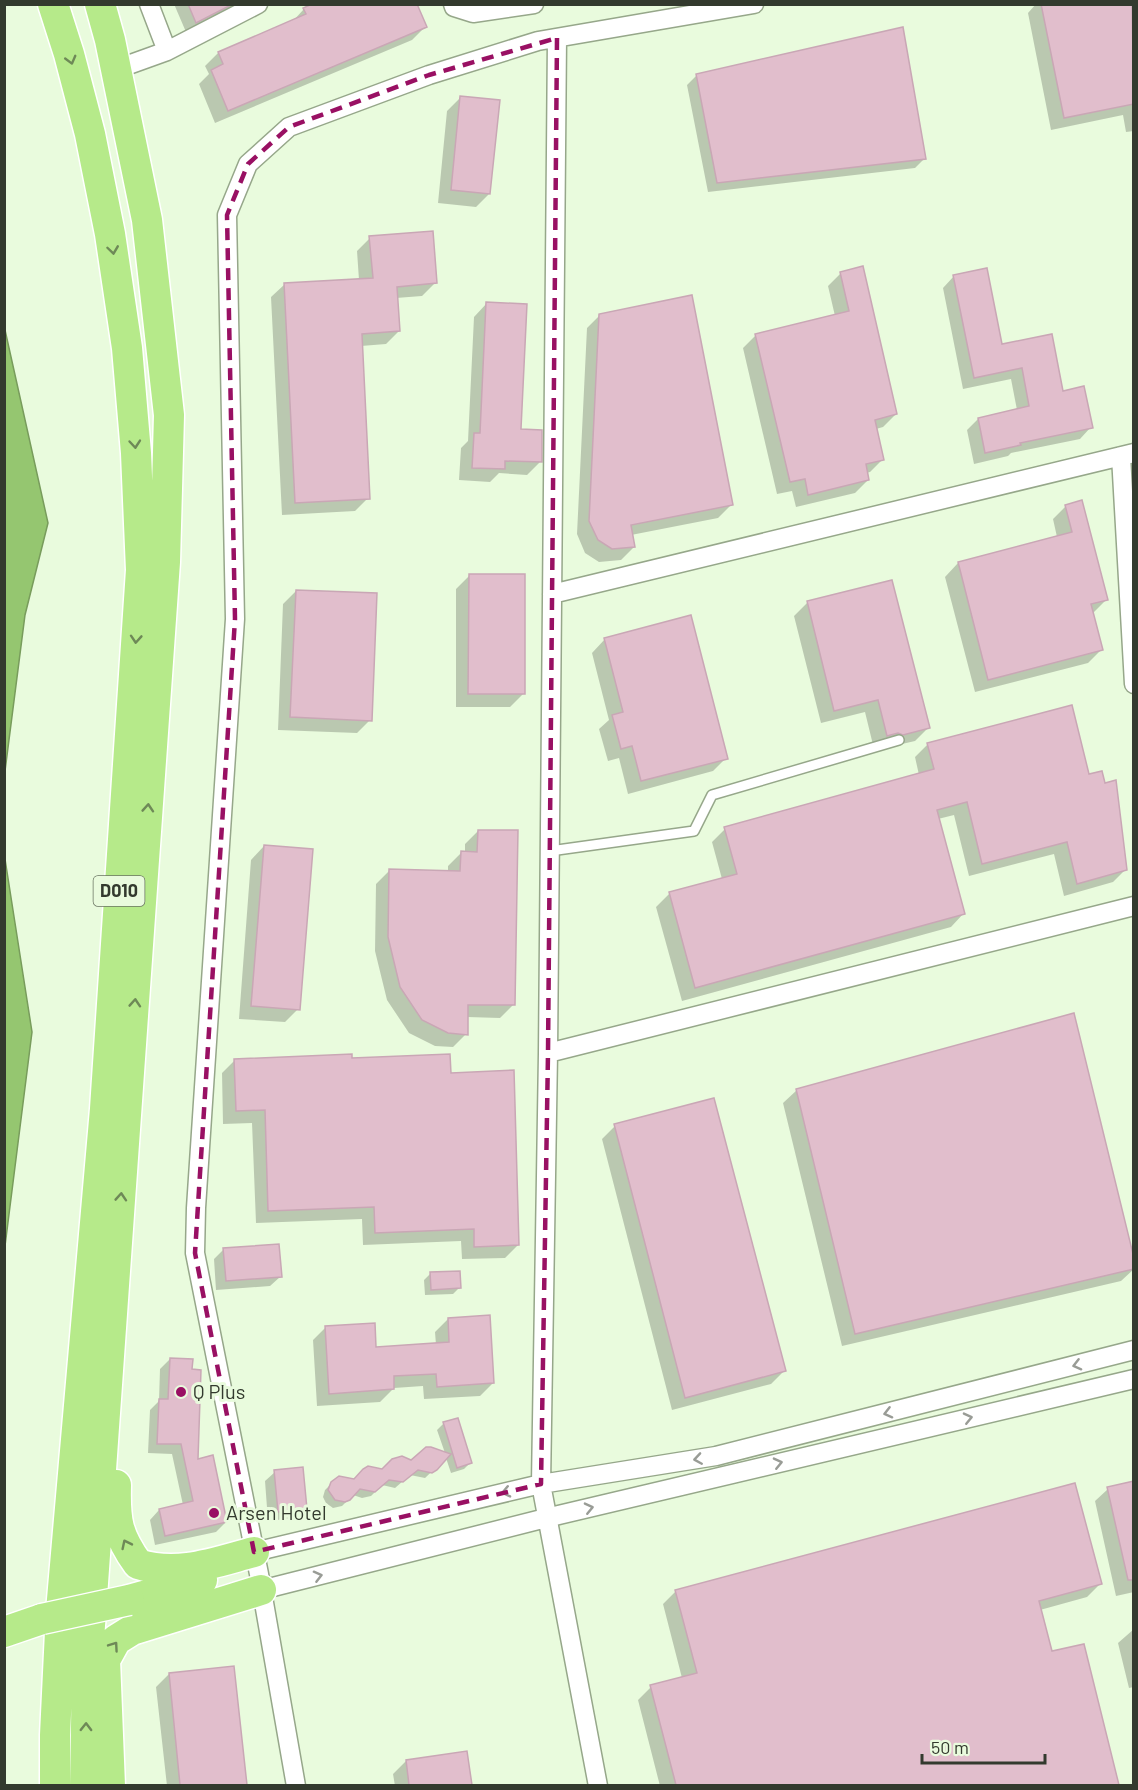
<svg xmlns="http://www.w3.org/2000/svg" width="1138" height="1790" viewBox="0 0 1138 1790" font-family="Barlow,sans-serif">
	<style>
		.water { fill: #95c670; stroke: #789c5c; stroke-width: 1.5 }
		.shadow { fill: #0003 }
		.building { fill: #e1becc; stroke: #c9a7b5; stroke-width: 1.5 }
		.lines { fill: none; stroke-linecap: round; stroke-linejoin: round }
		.service-casing { stroke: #96a78a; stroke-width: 12 }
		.minor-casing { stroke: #96a78a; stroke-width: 21 }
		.trunk-casing { stroke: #fff; stroke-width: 33 }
		.service { stroke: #fff; stroke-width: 9 }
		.minor { stroke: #fff; stroke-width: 18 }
		.trunk { stroke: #b6ea8a; stroke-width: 30 }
		.trunk-bridge-casing { stroke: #fff; stroke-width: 33; stroke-linecap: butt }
		.trunk-bridge { stroke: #b6ea8a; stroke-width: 30 }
		.oneway { stroke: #6e8957 }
		.oneway2 { stroke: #999c96 }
		.marked { fill: none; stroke: #991063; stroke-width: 4.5; stroke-dasharray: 12 8; stroke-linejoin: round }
		.poi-dot { fill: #991063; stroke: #e9fbdd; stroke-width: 2 }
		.labels { text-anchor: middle; stroke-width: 6; stroke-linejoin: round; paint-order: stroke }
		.shield { fill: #e9fbdd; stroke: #6a7462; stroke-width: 1.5 }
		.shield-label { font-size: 18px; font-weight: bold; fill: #333a2e }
		.poi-label { font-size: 20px; fill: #333a2e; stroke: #e9fbdd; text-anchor: start }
	</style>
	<rect width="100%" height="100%" fill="#e9fbdd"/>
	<!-- water -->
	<path class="water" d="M5,330L48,523L25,615L5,771Z
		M5,859L32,1032L5,1246Z"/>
	<!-- shadow -->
	<path class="shadow" d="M174,4H242L186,32Z
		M1036,4H1131L1134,18V131L1126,132L1123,115L1051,130L1028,13Z
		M304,9L425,27L412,40L215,123L199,84L209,74L205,66L218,53L292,22Z
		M697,75L925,158L915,168L708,192L687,85Z
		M460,98L489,194L476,207L438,203L447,111Z
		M370,238L435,283L422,296L396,298L399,331L386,344L361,346L368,498L355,511L282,515L271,297L285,284L359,280L357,251Z
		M841,273L896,414L883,427L876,429L883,459L870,472L866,473L868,480L855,493L796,507L792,491L777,494L743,348L756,335L835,316L828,286Z
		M954,276L1001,346L1091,427L1080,439L1011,453L1008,456L974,464L967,430L978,419L1017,410L1011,379L963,389L943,288Z
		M487,303L520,431L540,462L527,475L499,473L490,482L459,480L461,448L468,441L474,317Z
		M600,315L731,505L718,518L631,535L634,547L621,560L599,562L585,553L577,534L587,328Z
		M1066,506L1106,600L1093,613L1101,650L1088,663L975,692L945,577L958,563L1057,537L1053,519Z
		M469,576L523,694L510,707H456V589Z
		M891,581L928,728L915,741L889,747L874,749L865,712L821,723L794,616L807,603Z
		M296,591L370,720L357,733L278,730L283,604Z
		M605,639L726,758L713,771L628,794L619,758L608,761L599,729L609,720L592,653Z
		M928,744L1088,776L1126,869L1113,882L1064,896L1054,854L969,876L954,815L938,819L964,913L951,927L682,1001L656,907L669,894L722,879L712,842L725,829L919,775L915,757Z
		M478,831L513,1005L500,1018L467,1017L466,1034L453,1047L435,1046L409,1033L387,1000L375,951L376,884L389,871L448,872V866L461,853H465V844Z
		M264,846L298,1009L285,1022L239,1019L251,860Z
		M351,1059L518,1245L505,1258L462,1259L461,1241L363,1245L362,1219L256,1223L252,1123L223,1124L222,1073L235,1060Z
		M797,1090L1134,1269L1121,1281L842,1346L783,1103Z
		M615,1126L784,1371L771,1384L672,1410L602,1139Z
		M224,1249L280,1277L270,1286L216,1290L214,1259Z
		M430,1274L459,1288L453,1294L425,1295L424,1280Z
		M448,1319L493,1383L480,1396L424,1399L423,1386L394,1388L380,1402L317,1406L313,1340L326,1327L375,1348L436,1345L435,1332Z
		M170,1359L196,1460L226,1522L216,1532L155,1545L150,1520L159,1510L183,1505L172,1454L148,1453L150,1410L159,1401L160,1369Z
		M444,1423L470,1463L464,1469L451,1473L446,1458L425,1478L410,1475L395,1488L382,1485L371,1496L362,1498L353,1495L342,1506L333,1508L326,1503L323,1497L325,1490L332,1483L354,1481L411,1461L445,1453L437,1430Z
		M275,1472L305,1509L295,1518L268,1521L265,1481Z
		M1134,1483V1592L1116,1596L1095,1501L1108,1489Z
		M1100,1584L1087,1597L1040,1610L1051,1653L1083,1645L1117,1786H660L638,1700L651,1687L682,1678L663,1604L676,1591Z
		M1134,1629V1687L1129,1688L1118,1643Z
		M233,1668L245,1786H167L156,1687L169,1674Z
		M465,1752L470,1786H395L393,1774L406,1761Z"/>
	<!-- building -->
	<path class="building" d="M188,4H233L196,23Z
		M312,4H417L427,27L228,111L211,70L223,64L218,52L306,14L303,8Z
		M1041,4H1132L1134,104L1064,118Z
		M903,27L926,159L717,183L696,74Z
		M460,96L500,100L490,194L451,190Z
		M433,231L437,283L397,287L400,331L362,334L370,499L295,503L284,283L373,278L369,236Z
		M863,266L897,414L875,420L884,460L866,464L869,480L808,495L805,479L790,482L755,334L849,311L840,272Z
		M987,268L1002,344L1052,334L1063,391L1084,386L1093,428L1020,443L1021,445L985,453L978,418L1029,406L1022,368L974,378L953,275Z
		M692,295L733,505L631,525L635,547L612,549L598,540L589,521L599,314Z
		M486,302L527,304L521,429L542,430V462L505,461V469L472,468L474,433H480Z
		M1082,500L1108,600L1091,604L1103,650L988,680L958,562L1072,532L1065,505Z
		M469,574H525V694H468Z
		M892,580L930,728L903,735L898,733L887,736L878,700L834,711L807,601Z
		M296,590L377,593L372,721L290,717Z
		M691,615L728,759L641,781L632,746L621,749L612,715L623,712L604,638Z
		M1072,705L1089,774L1102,771L1105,783L1116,780L1127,870L1077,884L1067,842L982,864L967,802L937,810L965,914L695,988L669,892L737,874L724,827L934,769L927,743Z
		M478,830H518L515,1005H468V1035L448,1033L422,1020L400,987L388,937L389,869L460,871L461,851L477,852Z
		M264,845L313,849L300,1010L251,1006Z
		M1074,1013L1134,1258V1269L855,1334L796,1089Z
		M352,1054V1058L450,1054L451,1073L514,1070L519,1245L474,1247V1229L375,1233L374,1207L268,1211L265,1110L236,1111L234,1059Z
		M714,1098L786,1371L685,1398L614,1124Z
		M279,1244L282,1277L226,1281L223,1248Z
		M460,1271L461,1288L431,1290L430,1272Z
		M490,1315L494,1383L437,1387L436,1374L394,1376V1389L329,1394L325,1326L375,1323L376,1347L449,1342L448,1318Z
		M170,1358L193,1359L192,1369L201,1370L198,1459L213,1455L227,1522L165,1536L159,1509L193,1501L181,1444H157L159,1399H168Z
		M458,1418L472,1463L457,1468L443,1422Z
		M426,1447H431L451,1454L437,1470L432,1473L418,1470L403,1482L389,1480L375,1492L360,1489L350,1500L345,1502L335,1500L328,1490L331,1482L339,1476L354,1479L363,1469L368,1466L382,1469L392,1459L402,1456L411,1460Z
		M303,1467L307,1509L278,1512L274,1470Z
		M1134,1481V1580H1128L1107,1487Z
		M1075,1483L1102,1584L1039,1601L1052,1651L1084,1644L1119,1785H676L650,1685L697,1673L675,1590Z
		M234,1666L247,1785H180L169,1673Z
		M467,1751L472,1785H409L406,1760Z"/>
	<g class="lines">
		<!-- service casing -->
		<g class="service-casing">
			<path id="service" d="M550,851L694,831L712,795L899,740"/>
		</g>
		<!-- minor casing -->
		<g class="minor-casing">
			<path id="minor" d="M149,4L167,51
				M453,4L454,7L473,13L534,4
				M557,38L548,1053L541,1484L598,1786
				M117,69L167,51L258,4
				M1121,456L1134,684
				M552,594L1134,453
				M548,1053L1134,906
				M254,1552L541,1484L716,1456L1134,1350
				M261,1590L546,1518L1134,1379
				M296,1786L259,1574L195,1253L196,1208L235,619L227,215L248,164L289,127L429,75L538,41L754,4"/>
		</g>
		<!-- trunk casing -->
		<g class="trunk-casing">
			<path id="trunk" d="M53,4L69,54L90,134L110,234L127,348L136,453L141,570L105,1109L61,1611L55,1735V1786
				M116,1485C115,1520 117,1535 138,1564C178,1577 216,1562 254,1552
				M129,1600L202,1580
				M4,1632L42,1619
				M85,1786L87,1668L165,562L169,415L147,220L110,40L100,4
				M110,1786L105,1660L116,1640L132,1630L261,1590"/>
		</g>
		<!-- service -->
		<use href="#service" class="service"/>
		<!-- minor -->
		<use href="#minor" class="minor"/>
		<!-- trunk -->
		<use href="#trunk" class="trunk"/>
		<!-- trunk-bridge casing -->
		<g class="trunk-bridge-casing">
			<path id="trunk-bridge" d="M42,1619L129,1600"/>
		</g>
		<!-- trunk-bridge -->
		<use href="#trunk-bridge" class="trunk-bridge"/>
	</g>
	<!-- one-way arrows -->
	<defs><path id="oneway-chevron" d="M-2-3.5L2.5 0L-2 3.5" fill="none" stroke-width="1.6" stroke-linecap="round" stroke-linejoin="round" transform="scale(1.5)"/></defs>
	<g class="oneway">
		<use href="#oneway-chevron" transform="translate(71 60) rotate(75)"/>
		<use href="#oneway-chevron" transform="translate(113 250) rotate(82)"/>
		<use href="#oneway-chevron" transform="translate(135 444) rotate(85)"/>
		<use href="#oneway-chevron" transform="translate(136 639) rotate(94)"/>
		<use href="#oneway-chevron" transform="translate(148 808) rotate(-86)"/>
		<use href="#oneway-chevron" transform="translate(135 1003) rotate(-86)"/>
		<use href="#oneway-chevron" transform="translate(121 1197) rotate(-86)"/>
		<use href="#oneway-chevron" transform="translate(126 1544) rotate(-116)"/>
		<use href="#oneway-chevron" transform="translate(114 1646) rotate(-55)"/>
		<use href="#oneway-chevron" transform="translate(86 1727) rotate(-89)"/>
	</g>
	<g class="oneway2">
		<use href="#oneway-chevron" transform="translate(1077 1365) rotate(166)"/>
		<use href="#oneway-chevron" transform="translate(888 1413) rotate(166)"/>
		<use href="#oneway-chevron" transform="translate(968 1418) rotate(-13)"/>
		<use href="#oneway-chevron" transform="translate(698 1459) rotate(171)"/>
		<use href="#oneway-chevron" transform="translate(778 1463) rotate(-13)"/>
		<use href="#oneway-chevron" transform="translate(506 1492) rotate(167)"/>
		<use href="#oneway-chevron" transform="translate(589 1508) rotate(-13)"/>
		<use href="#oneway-chevron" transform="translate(318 1576) rotate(-14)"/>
	</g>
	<!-- marked area -->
	<path class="marked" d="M557,38L548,1053L541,1484L254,1552L195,1253L235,619L227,215L248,164L289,127L429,75Z"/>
	<!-- markers -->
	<g class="poi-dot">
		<circle cx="181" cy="1392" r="6"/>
		<circle cx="214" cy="1513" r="6"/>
	</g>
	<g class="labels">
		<!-- shield labels -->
		<rect class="shield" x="93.5" y="876" width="51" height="30" rx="4.5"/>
		<g class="shield-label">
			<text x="119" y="897">D010</text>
		</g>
		<!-- poi labels -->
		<g class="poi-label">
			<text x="193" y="1399">Q Plus</text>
			<text x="226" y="1520">Arsen Hotel</text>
		</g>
	</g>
	<!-- border -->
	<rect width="1138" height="1790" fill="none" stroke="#333a2e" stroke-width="12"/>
	<!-- scale -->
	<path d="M922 1754v9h123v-9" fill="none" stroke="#333a2e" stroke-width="3"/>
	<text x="931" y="1754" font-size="18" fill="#333a2e" stroke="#e9fbdd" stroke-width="4.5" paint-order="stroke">50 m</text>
</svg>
